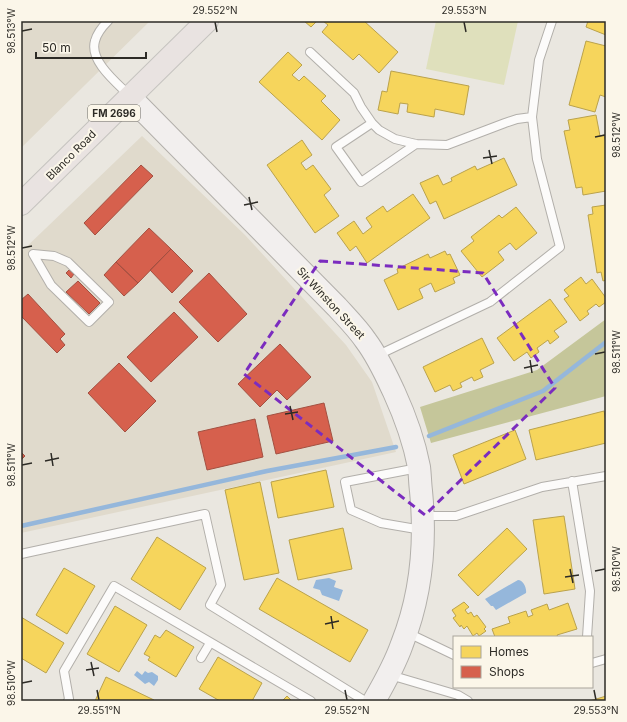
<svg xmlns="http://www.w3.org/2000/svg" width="627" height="722" viewBox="0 0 627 722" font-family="Inter,sans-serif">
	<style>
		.built { fill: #e0dacc }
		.green { fill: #dfe0bc }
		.forest { fill: #c5c69a }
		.water { fill: #95b7db }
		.homes { fill: #f6d55c; stroke: #baa24c }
		.shops { fill: #d6604d; stroke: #a35041 }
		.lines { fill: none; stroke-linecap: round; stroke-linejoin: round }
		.stream { stroke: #95b7db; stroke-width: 4.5 }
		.lane-casing { stroke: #b2afaa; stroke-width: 10 }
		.secondary-casing { stroke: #b2afaa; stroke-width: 24 }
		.primary-casing { stroke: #c6c4c0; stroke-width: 24 }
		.lane { stroke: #fcfbfa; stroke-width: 8 }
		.secondary { stroke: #f2efee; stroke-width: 22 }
		.primary { stroke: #e9e3e1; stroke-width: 22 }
		.marked { fill: none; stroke: #7b2cbf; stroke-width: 3; stroke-dasharray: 8 5; stroke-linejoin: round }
		.ticks { fill: none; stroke: #2d2b26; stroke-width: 1.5 }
		.labels { text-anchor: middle; stroke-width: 4; stroke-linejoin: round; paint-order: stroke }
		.shield { fill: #fbf6e9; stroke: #6b6860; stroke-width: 1 }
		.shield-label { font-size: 10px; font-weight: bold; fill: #2d2b26 }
		.street-label { font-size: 11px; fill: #2d2b26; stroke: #fbf6e9 }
		.neatline { fill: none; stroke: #2d2b26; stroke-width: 1.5 }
		.ticks-label { font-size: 10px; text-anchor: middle; fill: #2d2b26 }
	</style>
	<rect width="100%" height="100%" fill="#eae7e0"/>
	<!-- built -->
	<path class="built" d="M21,21H150L21,148Z
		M142,136L245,235L346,345L372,382L396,452L21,533V252Z"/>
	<!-- green -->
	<path class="green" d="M436,21H518L504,85L426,69Z"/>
	<!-- forest -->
	<path class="forest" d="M606,319V396L431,443L420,407L537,370Z"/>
	<!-- water -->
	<path class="water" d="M329,578L336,581L334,587L343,590L339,601L322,595L320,590L313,588L316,580Z
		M518,580C523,580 527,588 526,593L496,610L493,606H491L485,599Z
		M137,671L142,675L145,671L148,673L152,672L158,676V680L154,686L149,682L145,684L134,675Z"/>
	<!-- homes -->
	<path class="homes" d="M304,21H317L311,27Z
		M323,21H364L398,52L379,73L359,54L353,60L322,32L328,25Z
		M588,21H606V35L586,27Z
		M586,41L606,46V97L600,95L595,112L569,105Z
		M288,52L302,65L292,75L299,81L304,76L326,96L321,101L340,120L322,140L259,82Z
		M391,71L469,86L464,115L435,109L434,117L407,112L408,104L400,103L398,114L378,110L382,91L387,92Z
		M596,115L600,136L604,135L606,143V191L583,195L582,187L576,188L564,131L570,130L568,120Z
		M302,140L312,155L301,163L306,170L313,165L331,189L324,195L339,216L315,233L267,165Z
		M504,158L517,185L444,219L436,201L430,204L420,183L438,175L443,185L452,181L451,178L475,166L477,170Z
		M413,194L430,218L367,263L356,246L350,251L337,233L354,221L363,234L372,227L366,218L383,206L387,212Z
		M606,205V280L603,281L601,272L597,273L588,215L593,214L592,207Z
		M516,207L537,233L516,250L510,243L498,252L504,260L482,277L461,251L474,241L471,237L499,215L502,218Z
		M445,251L447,255L450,254L460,275L453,278L455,283L435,292L431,283L419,289L423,298L398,310L384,280L398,273L397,269L428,254L430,258Z
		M581,277L586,284L592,279L606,298V302L599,307L596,304L587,311L589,314L580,321L564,299L569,296L564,290Z
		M550,299L567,322L554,331L559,337L550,344L548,340L537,348L539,352L531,358L527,352L514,361L497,338Z
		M482,338L494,363L480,370L483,377L474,381L472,377L460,383L462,387L453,391L450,385L435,392L423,367Z
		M604,411L606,421V443L536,460L529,430Z
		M515,430L526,459L464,484L453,455Z
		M326,470L334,507L278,518L271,482Z
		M260,482L279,573L244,580L225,490Z
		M564,516L575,589L544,594L533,520Z
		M343,528L352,569L298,580L289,540Z
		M507,528L527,549L478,596L458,575Z
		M157,537L206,568L180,610L131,579Z
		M64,568L95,586L67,634L36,615Z
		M277,578L368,630L350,662L259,609Z
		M464,602L469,607L465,610L468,614L471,612L474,617L477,615L486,627L484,629L486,631L479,636L477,633L473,636L467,626L464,629L461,625L460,627L453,618L456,616L452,610Z
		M568,603L577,629L557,635L558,637H495L492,629L510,623L508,617L526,611L528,617L533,615L531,610L547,604L549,610Z
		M115,606L147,625L119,672L87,654Z
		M21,617L64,643L46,673L21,658Z
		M166,630L194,647L176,677L148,660L150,657L144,654L155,635L160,638Z
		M218,657L262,683L252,701H220L199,689Z
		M106,677L154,700L153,701H95Z
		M287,696L292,701H282Z
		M606,696V701H590Z"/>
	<!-- shops -->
	<path class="shops" d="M141,165L153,176L95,235L84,223Z
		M149,228L171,249L138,283L116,262Z
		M171,249L193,271L172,293L150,270Z
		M116,262L138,283L124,296L104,275Z
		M69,270L74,274L71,278L66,273Z
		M209,273L247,314L218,342L179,302Z
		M78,281L100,303L89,314L66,292Z
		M28,294L65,334L60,339L65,345L57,353L21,316V300Z
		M174,312L198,337L151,382L127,357Z
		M280,344L311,377L287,400L277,390L260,407L238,384Z
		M119,363L156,401L125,432L88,393Z
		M324,403L333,441L276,454L267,416Z
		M255,419L263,457L207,470L198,432Z
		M21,452L25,456L21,460Z"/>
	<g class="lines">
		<!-- stream -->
		<path class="stream" d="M429,436L543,391L606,342
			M21,526L267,471L396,447"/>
		<!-- lane casing -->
		<g class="lane-casing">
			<path id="lane" d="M108,21C102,27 97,33 95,41C89,61 117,83 130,96
				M310,52L354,93L361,107L372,123L379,130L395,139L416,144L447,145L505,123L517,119L532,117
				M372,123L336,147L361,182L416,144
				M33,254L54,256L68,262L109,302L89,322L51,285Z
				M376,356L490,302L560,247L537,159L532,117L539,60L552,21
				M418,468L345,482L351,510L381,523L422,530
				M572,481L590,591L587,637
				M424,516H456L542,487L606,476
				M21,554L205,514L221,585L210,605L365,701
				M408,633L454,655
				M201,658L210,643
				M592,663L606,659
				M390,675L458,695L468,701
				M68,701L69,699L64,671L114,586L311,701"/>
		</g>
		<!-- secondary casing -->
		<g class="secondary-casing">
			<path id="secondary" d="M130,97L337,307C347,318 358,329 366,341C378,357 386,375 394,392C405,416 414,441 419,467C420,475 420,483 421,491C426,542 421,596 402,644C395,664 385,682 374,701"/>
		</g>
		<!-- primary casing -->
		<g class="primary-casing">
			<path id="primary" d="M21,204L207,21"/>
		</g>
		<!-- lane -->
		<use href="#lane" class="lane"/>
		<!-- secondary -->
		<use href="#secondary" class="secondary"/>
		<!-- primary -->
		<use href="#primary" class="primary"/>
	</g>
	<!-- marked area -->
	<path class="marked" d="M320,261L483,273L555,388L425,515L244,374Z"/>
	<!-- ticks -->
	<path class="ticks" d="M215,22L217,32M464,22L466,32M22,31L32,29M595,137L605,135M489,150L492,164M483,158L497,156M249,197L252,210M244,205L258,202M22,248L32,246M595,354L605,352M530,360L532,373M524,368L538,365M290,406L293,420M285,414L298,412M51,453L53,466M45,461L59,458M22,465L32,463M570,569L573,583M595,571L605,569M565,577L579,575M331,616L333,629M325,624L339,621M91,662L94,676M86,670L99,668M22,683L32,681M97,690L99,700M345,690L347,700M594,690L596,700"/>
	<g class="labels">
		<!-- shield labels -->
		<rect class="shield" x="88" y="105" width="52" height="16" rx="3"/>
		<g class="shield-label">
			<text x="114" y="117">FM 2696</text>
		</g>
		<!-- street labels -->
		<g class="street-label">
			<text transform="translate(71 155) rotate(-45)" y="4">Blanco Road</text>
			<text transform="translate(331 303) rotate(47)" y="4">Sir Winston Street</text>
		</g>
	</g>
	<!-- border -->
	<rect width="627" height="722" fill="none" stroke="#fbf6e9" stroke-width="44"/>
	<!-- legend -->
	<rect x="453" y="636" width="140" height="52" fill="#fbf6e9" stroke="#a9a59b"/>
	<rect x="461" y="646" width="20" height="12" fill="#f6d55c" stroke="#a9a59b"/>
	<text x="489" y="656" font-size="12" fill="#2d2b26">Homes</text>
	<rect x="461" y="666" width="20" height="12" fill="#d6604d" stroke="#a9a59b"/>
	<text x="489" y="676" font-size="12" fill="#2d2b26">Shops</text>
	<!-- scale -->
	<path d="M36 52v6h110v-6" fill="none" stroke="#2d2b26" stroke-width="2"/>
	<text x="42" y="52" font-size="12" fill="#2d2b26" stroke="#fbf6e9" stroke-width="3" paint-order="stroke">50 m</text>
	<rect x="22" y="22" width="583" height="678" class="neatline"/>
	<g class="ticks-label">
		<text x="215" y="14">29.552°N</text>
		<text x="464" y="14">29.553°N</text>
		<text transform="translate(11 31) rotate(-90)" y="4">98.513°W</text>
		<text transform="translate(616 135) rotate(-90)" y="4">98.512°W</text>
		<text transform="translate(11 248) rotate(-90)" y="4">98.512°W</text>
		<text transform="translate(616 352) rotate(-90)" y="4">98.511°W</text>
		<text transform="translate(11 465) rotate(-90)" y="4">98.511°W</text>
		<text transform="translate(616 569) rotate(-90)" y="4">98.510°W</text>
		<text transform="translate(11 683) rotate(-90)" y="4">98.510°W</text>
		<text x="99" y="714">29.551°N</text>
		<text x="347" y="714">29.552°N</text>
		<text x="596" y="714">29.553°N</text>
	</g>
</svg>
